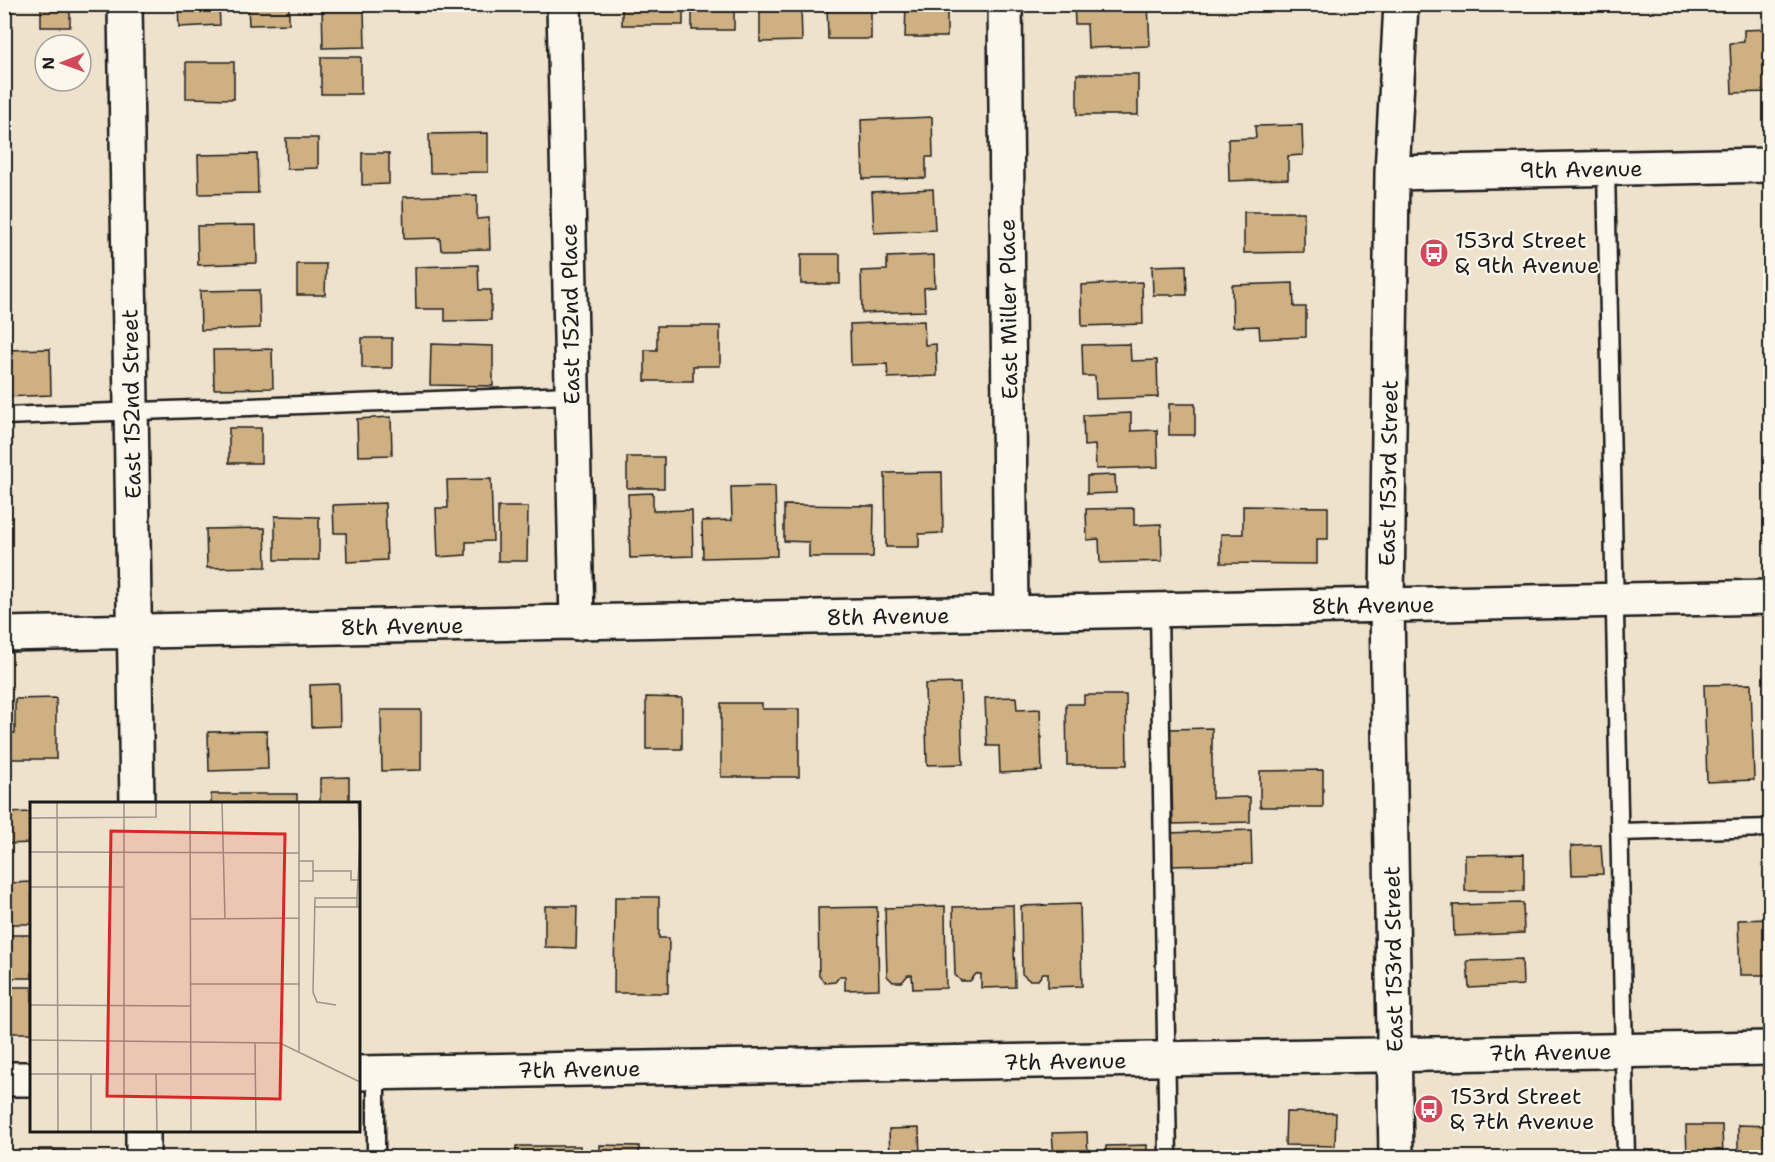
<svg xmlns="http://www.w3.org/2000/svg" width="1775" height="1162" viewBox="0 0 1775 1162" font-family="'Shantell Sans',sans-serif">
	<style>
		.building { fill: #cfb083; stroke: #1c1c1c; stroke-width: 1.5 }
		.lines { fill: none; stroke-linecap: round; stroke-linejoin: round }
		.service-casing { stroke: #1c1c1c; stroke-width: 21 }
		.minor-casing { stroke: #1c1c1c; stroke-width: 38 }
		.service { stroke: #fbf7ec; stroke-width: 16 }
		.minor { stroke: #fbf7ec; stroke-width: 33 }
		.labels { text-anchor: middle; stroke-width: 4.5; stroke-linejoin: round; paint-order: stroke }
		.street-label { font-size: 22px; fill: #1c1c1c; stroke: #fbf7ec }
		.poi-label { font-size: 22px; fill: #1c1c1c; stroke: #fbf7ec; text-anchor: start }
		.inset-road { fill: none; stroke: #9a9386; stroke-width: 1.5 }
		.view { fill: #d62828; fill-opacity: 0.15; stroke: #d62828; stroke-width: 3 }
		.inset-edge { fill: none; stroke: #1c1c1c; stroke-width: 3 }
	</style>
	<rect width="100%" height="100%" fill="#eee2cc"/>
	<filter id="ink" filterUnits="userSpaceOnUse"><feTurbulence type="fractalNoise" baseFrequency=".0167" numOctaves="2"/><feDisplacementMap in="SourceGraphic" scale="12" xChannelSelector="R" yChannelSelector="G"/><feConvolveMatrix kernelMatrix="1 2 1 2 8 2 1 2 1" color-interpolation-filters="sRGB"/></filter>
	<g filter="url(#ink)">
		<!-- building -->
		<path class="building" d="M41,4H70V27H41Z
			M178,4H219L220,25L179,27Z
			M248,4H289V24L249,25Z
			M322,4H377V10H364L365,47L323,48Z
			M622,4H683V25H622Z
			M692,4H734V30H692Z
			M760,4H801L802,41L760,42Z
			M827,4H871V39H828Z
			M906,4H947V37H905Z
			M1074,4H1148L1150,46L1088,48L1087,24H1075Z
			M1770,29V92L1732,93L1730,43L1744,42V30Z
			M321,57H361V94H321Z
			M186,62H234V99L186,98Z
			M1077,74H1138V115H1077Z
			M932,117L933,157H926V178L863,179L861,120Z
			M1302,125L1303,155L1288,156V179L1229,181L1228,139L1256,138L1255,126Z
			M488,133V172L430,173L429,134Z
			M286,138H318V168L287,169Z
			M362,153H389V184L362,185Z
			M257,154L258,193L199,194L198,155Z
			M933,189L935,230L874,233L872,192Z
			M477,195V219L489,218L490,249L441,250L440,238L404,239L403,197Z
			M1244,212H1304V252L1244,253Z
			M256,225L257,263L198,265L197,226Z
			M801,254H840V284H801Z
			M934,255L935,287L924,288L925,311L862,313L861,271L887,270V257Z
			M297,264H326L325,295H297Z
			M478,265L479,290H491V320L445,321V309H416L415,267Z
			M1186,265L1187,295H1153L1152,266Z
			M1142,282L1143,324L1082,326L1081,285Z
			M1293,283L1294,307H1306V337L1260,339L1259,326L1233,327L1232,285Z
			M259,290L260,328L201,330L200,291Z
			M924,321L925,345L936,344L937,376L888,378L887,364L851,365L850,324Z
			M657,326H720V366H693V381H645V350H657Z
			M362,338H392V368H362Z
			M431,344L493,346V386L430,385Z
			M1130,344L1131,361L1157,360L1158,397L1096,399L1095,376H1083L1082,345Z
			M50,349L51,395L4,397V350Z
			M272,349L273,388L214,389L213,350Z
			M1169,404H1195V435H1169Z
			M1131,413V431L1157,430L1158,467L1096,469L1095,445L1084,446L1083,415Z
			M391,417L392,455L358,456L357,419Z
			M229,428H261V463H229Z
			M627,457H664V488H627Z
			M942,472L943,533L919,534V547H886L885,473Z
			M1115,475L1116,493L1087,494V476Z
			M491,479L493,541L466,542V555L438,557L436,508H448L447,480Z
			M775,486L777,556L703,558L702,521L732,520L731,487Z
			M653,493V511L692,510L693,556L630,558L628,494Z
			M385,503L387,560L347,562L346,533H334L333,505Z
			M784,505L874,506L873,557H809V542L784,541Z
			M1243,506L1328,507V539H1317V564L1221,563V534H1243Z
			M498,507H528L527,561H498Z
			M1134,508V525L1161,524L1162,561L1100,563L1099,539L1087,540L1086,509Z
			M275,516L319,517V560H275Z
			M265,528L266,567L207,568L206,529Z
			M960,683L963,764L927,765L925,684Z
			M339,684L340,726L311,727L310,685Z
			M1751,684L1754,780L1707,782L1704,685Z
			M1084,695H1126L1127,765H1067L1066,704H1084Z
			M646,697L682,698V749H646Z
			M1016,697L1017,710L1040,709L1042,771L1000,773L999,746H987L985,698Z
			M56,698V759H4V733H15V699Z
			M721,703H762V709H799V777H721Z
			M381,710H421V770L382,771Z
			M1212,728V798L1250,797V822L1173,824L1170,729Z
			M267,731L268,769L209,771L208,732Z
			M1323,770V807H1260V771Z
			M349,777V804H320V778Z
			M211,794H297V804H211Z
			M32,812V843L4,844V813Z
			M1251,830L1252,864L1170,866L1169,833Z
			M1601,845L1603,874L1572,875L1571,846Z
			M1524,854V891H1465V855Z
			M32,882V924H8V883Z
			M615,897H659V938H669L668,993H614Z
			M1523,903L1524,933L1454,936L1453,905Z
			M1080,904L1082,986L1048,987V973H1043L1038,980H1029L1022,974L1021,906Z
			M1013,905L1015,987L981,988V974H976L970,981H961L955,975L953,907Z
			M545,906H577L576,948L545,947Z
			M945,906L946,988L913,989L912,975H908L902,982H893L887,976L885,908Z
			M877,907L879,989L845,990V976H840L835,982L825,983L819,976L818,908Z
			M1770,919V975H1740L1738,920Z
			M8,935H32V978H8Z
			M1522,959L1523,985L1469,988L1467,961Z
			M7,987H32V1033H7Z
			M1286,1112L1336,1113L1335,1146L1285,1145Z
			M1686,1125H1722L1723,1158H1687Z
			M1738,1125L1770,1126V1158H1738Z
			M919,1128L920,1158H890L889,1129Z
			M1087,1132L1088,1158H1054L1052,1133Z
			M600,1145L639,1146V1158H600Z
			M1147,1145V1158H1106V1146Z
			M516,1146H580V1158H516Z
			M39,1149H65V1158H8L38,1157Z"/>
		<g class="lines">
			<!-- service casing -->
			<g class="service-casing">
				<path id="service" d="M1606,169L1626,1158
					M4,416L572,395
					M1159,610L1168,1158
					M1619,832L1770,828
					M376,1073V1158"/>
			</g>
			<!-- minor casing -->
			<g class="minor-casing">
				<path id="minor" d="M125,4L137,804
					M564,4L577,623
					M1005,4L1011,613
					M1392,173L1770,165
					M4,634L1770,597
					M358,1073L1770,1048
					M4,1079H32
					M143,1130V1158
					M1396,1158L1387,605L1392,173L1401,4"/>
			</g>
			<!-- service -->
			<use href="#service" class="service"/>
			<!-- minor -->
			<use href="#minor" class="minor"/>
		</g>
	</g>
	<!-- icons -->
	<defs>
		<g id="bus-disc" transform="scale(1.5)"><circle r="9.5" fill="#d1495b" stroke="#fbf7ec"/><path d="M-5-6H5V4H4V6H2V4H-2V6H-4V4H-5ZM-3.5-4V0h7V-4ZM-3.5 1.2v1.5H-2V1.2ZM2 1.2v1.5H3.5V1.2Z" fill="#fff"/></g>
	</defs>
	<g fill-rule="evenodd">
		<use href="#bus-disc" x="1434" y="253"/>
		<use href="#bus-disc" x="1429" y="1109"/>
	</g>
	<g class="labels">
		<!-- street labels -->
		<g class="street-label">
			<text transform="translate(1581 169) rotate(-1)" y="8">9th Avenue</text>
			<text transform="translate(1008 309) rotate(-91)" y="8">East Miller Place</text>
			<text transform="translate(570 314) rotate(-91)" y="8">East 152nd Place</text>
			<text transform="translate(131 404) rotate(-91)" y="8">East 152nd Street</text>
			<text transform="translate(1388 473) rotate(-89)" y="8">East 153rd Street</text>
			<text transform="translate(1373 605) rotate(-1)" y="8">8th Avenue</text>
			<text transform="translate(888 616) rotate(-1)" y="8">8th Avenue</text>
			<text transform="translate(402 626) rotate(-1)" y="8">8th Avenue</text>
			<text transform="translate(1393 959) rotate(-91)" y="8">East 153rd Street</text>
			<text transform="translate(1550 1052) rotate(-1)" y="8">7th Avenue</text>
			<text transform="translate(1065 1061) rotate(-1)" y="8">7th Avenue</text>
			<text transform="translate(579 1069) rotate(-1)" y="8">7th Avenue</text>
		</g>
		<!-- poi labels -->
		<g class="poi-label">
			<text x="1455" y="248">153rd Street<tspan x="1455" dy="25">&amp; 9th Avenue</tspan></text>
			<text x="1450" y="1104">153rd Street<tspan x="1450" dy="25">&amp; 7th Avenue</tspan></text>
		</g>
	</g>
	<!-- overview -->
	<g transform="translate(30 802)">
		<rect width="330" height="330" fill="#eee2cc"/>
		<path class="inset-road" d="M27,0L28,330M94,0V330M160,0L161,330M192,0L195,117M328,0L330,39M0,16L126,15V0M0,50L269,51M283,69H321V78H328M269,79H283V59H269M0,85H94M327,96L330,39M284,105H329M160,117L269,116M161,182H270M0,203L161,204M306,203L287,200L283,190L285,96H327V105M0,238L250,241L330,280M225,240L226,330M269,249V0M0,272H226M61,272V330M126,272L127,330"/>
		<path class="view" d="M81,29L255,32L250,297L77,294Z"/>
		<rect width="330" height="330" class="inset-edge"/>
	</g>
	<!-- margin -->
	<rect width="1775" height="1162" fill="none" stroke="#fbf7ec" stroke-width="24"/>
	<rect x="12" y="12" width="1751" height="1138" fill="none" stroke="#1c1c1c" stroke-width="2" filter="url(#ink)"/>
	<!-- north arrow -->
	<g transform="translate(63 63) rotate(269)"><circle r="28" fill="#fbf7ec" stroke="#a29f99" stroke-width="1.5"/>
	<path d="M0-4.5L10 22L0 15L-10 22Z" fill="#d1495b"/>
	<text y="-9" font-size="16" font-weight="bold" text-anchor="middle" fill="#1c1c1c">N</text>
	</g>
</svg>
